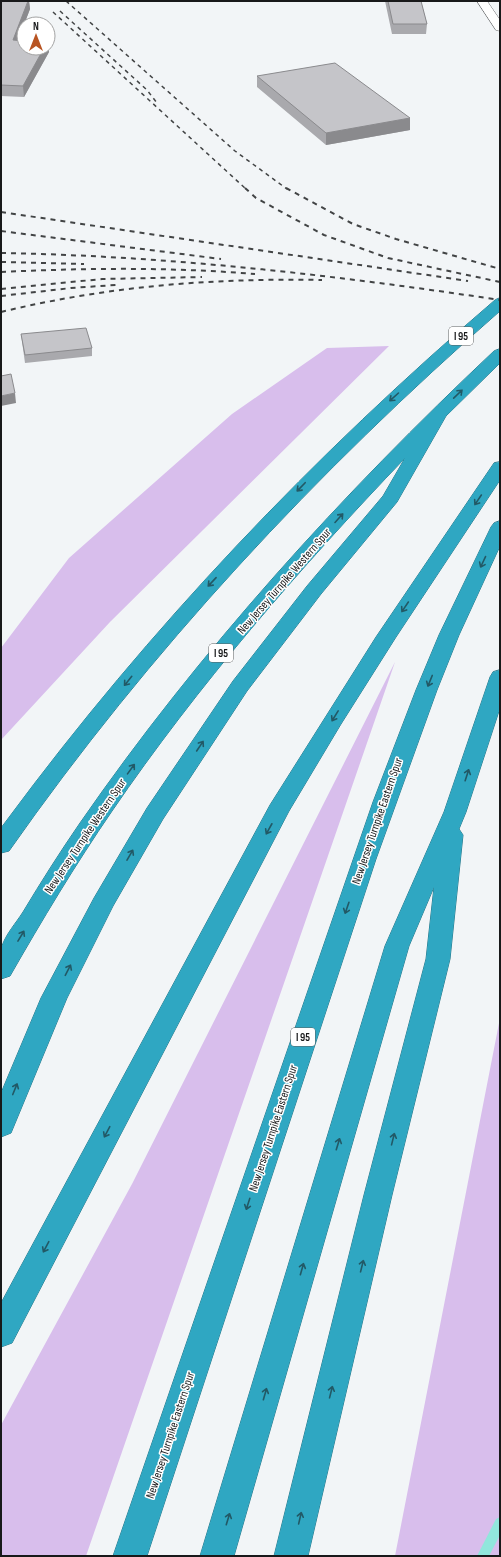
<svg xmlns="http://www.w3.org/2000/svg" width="501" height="1557" viewBox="0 0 501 1557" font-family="'Sofia Sans Condensed',sans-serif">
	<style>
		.green { fill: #d8beec }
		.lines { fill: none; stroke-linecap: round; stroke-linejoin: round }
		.stream { fill: #91e7dc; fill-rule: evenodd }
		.street-casing { stroke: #686a6c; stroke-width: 1 }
		.highway-casing { stroke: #277587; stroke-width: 1 }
		.street { fill: #fff; fill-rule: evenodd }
		.highway { fill: #2fa7c2; fill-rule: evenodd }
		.rail-far1 { stroke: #424445; stroke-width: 1.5; stroke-dasharray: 4 4; stroke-linecap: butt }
		.rail { stroke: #424445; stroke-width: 2; stroke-dasharray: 5 5; stroke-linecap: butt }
		.wall { fill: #a9a9ad }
		.shaded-wall { fill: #8a8a8d }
		.building { fill: #c5c5c9; stroke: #8a8a8d }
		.oneway { stroke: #225966 }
		.labels { text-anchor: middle; stroke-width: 3; stroke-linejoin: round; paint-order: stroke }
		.shield { fill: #fff; stroke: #5d5e5f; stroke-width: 1 }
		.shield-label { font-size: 11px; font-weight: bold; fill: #18191a }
		.street-label { font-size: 12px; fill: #18191a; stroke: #fff }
	</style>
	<rect width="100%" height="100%" fill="#f2f5f7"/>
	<!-- green -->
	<path class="green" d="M389,346L110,622L1,740V648L69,558L232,414L327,348Z
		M395,662L86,1556H1V1425L132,1184Z
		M500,1018V1556H395Z"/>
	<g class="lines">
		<!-- stream -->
		<path class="stream" d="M500,1517V1535L489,1556H477L496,1519Z"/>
		<!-- street casing -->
		<g class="street-casing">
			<path id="street" d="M477,1H487L500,20V31L496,30Z"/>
		</g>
		<!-- highway casing -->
		<g class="highway-casing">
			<path id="highway" d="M500,298V311C317,471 149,651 9,851L1,853V828L7,820C149,628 314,455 495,300Z
				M500,349V363L446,416L397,502L321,594L247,691L163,819L113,906L67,998L11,1133L1,1137V1093L41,998L94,898L147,808L233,681L307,586L383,496L405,458C299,569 198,685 112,811C75,865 42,920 10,976L1,979C1,969 0,955 2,946C6,934 16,923 23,912C41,882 60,852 80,823C199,651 342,494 494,351Z
				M500,462V480L396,637L341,724L289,811L12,1343L1,1347V1303L270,805L376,637L494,463Z
				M500,521V546L459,635L437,690L376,859L147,1556H113L373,802L416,690L439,635L491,527L494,523Z
				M500,670V708L466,812L459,829L463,835L450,959L392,1195L308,1556H274L364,1195L426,959L434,887L409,946L234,1556H200L385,946L444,812L490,677L493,672Z"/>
		</g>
		<!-- street -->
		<use href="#street" class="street"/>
		<!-- highway -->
		<use href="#highway" class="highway"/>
		<!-- rail-far1 -->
		<path class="rail-far1" d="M66,1L235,151L287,189
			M60,11L147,90L157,103
			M53,12L246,189"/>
		<!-- rail -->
		<path class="rail" d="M245,188L256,198L324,235L388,258L500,282
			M286,188L353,224L396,239L500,269
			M1,212L468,281
			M1,231L221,259
			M1,253C169,256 334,275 500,300
			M1,262L84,264
			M1,272C86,268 170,267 255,274
			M1,289L102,279L202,277
			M1,296L71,288L116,285
			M1,312C109,286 211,278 322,280"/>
	</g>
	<!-- wall -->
	<path class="wall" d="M1,1H29L30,9L18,40L49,52L24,97L1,96Z
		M385,1H421L427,24L426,34H392Z
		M257,76L410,118V130L326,145L257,87Z
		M21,334L92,348V356L25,363Z"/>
	<!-- shaded-wall -->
	<path class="shaded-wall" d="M28,1H29L30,9L14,51L13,40Z
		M48,42L49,52L24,97L23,86L44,48H48Z
		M410,118V130L326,145V133Z
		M15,393L16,403L1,406V396Z"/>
	<!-- building -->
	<path class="building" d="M1,1H28L13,40L24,41V48H44L23,86L1,85Z
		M388,1H421L427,24H393Z
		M335,63L410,118L326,133L257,76Z
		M86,328L92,348L25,355L21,334Z
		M11,374L15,393L1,396V376Z"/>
	<!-- one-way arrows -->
	<defs><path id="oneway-shaft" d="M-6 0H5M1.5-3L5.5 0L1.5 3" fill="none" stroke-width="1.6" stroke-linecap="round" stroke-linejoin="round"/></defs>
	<g class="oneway">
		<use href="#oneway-shaft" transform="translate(458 394) rotate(-44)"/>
		<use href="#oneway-shaft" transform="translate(394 397) rotate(138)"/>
		<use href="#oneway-shaft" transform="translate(301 487) rotate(134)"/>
		<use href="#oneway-shaft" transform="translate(478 500) rotate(124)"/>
		<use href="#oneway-shaft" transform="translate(339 518) rotate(-48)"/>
		<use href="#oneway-shaft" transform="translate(483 562) rotate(115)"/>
		<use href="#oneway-shaft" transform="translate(212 582) rotate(133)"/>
		<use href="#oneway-shaft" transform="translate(405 607) rotate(124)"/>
		<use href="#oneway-shaft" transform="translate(128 681) rotate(129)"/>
		<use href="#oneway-shaft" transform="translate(430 681) rotate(112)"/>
		<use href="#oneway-shaft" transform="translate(335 716) rotate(122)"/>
		<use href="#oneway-shaft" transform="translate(200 746) rotate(-56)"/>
		<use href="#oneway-shaft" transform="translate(131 769) rotate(-54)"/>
		<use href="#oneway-shaft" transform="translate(467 775) rotate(-72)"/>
		<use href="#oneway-shaft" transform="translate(269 829) rotate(119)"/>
		<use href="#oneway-shaft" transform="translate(130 855) rotate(-60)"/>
		<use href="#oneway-shaft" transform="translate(347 908) rotate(109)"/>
		<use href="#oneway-shaft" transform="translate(21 936) rotate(-59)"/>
		<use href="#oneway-shaft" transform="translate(68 970) rotate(-63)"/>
		<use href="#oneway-shaft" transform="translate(15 1089) rotate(-68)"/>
		<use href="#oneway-shaft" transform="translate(107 1132) rotate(118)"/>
		<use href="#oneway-shaft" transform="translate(393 1139) rotate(-76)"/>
		<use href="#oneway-shaft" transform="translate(338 1144) rotate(-73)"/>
		<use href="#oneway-shaft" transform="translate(248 1204) rotate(108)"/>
		<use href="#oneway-shaft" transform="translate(46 1247) rotate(118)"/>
		<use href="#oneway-shaft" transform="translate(362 1266) rotate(-76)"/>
		<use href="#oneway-shaft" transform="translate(302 1269) rotate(-74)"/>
		<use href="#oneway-shaft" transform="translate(331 1392) rotate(-76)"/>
		<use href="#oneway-shaft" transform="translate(265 1394) rotate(-74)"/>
		<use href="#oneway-shaft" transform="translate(300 1518) rotate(-77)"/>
		<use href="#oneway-shaft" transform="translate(228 1519) rotate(-73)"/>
	</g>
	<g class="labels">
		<!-- shield labels -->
		<g class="shield">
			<rect x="449" y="327" width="24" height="18" rx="3"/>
			<rect x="209" y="644" width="24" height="18" rx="3"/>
			<rect x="291" y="1028" width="24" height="18" rx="3"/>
		</g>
		<g class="shield-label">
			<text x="461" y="340">I 95</text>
			<text x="221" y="657">I 95</text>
			<text x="303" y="1041">I 95</text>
		</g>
		<!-- street labels -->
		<g class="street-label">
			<text transform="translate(284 581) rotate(-49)" y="4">New Jersey Turnpike Western Spur</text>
			<text transform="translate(377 821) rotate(-71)" y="4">New Jersey Turnpike Eastern Spur</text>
			<text transform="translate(85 836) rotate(-56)" y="4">New Jersey Turnpike Western Spur</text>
			<text transform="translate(273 1128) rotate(-72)" y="4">New Jersey Turnpike Eastern Spur</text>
			<text transform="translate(170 1435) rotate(-72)" y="4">New Jersey Turnpike Eastern Spur</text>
		</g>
	</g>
	<!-- border -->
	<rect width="501" height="1557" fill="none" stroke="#18191a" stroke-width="4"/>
	<!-- north arrow -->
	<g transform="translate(36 36)"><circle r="19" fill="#ffffff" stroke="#a3a3a3"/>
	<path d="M0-3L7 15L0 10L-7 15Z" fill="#b85422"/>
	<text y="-6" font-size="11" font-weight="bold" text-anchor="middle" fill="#18191a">N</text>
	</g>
</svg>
